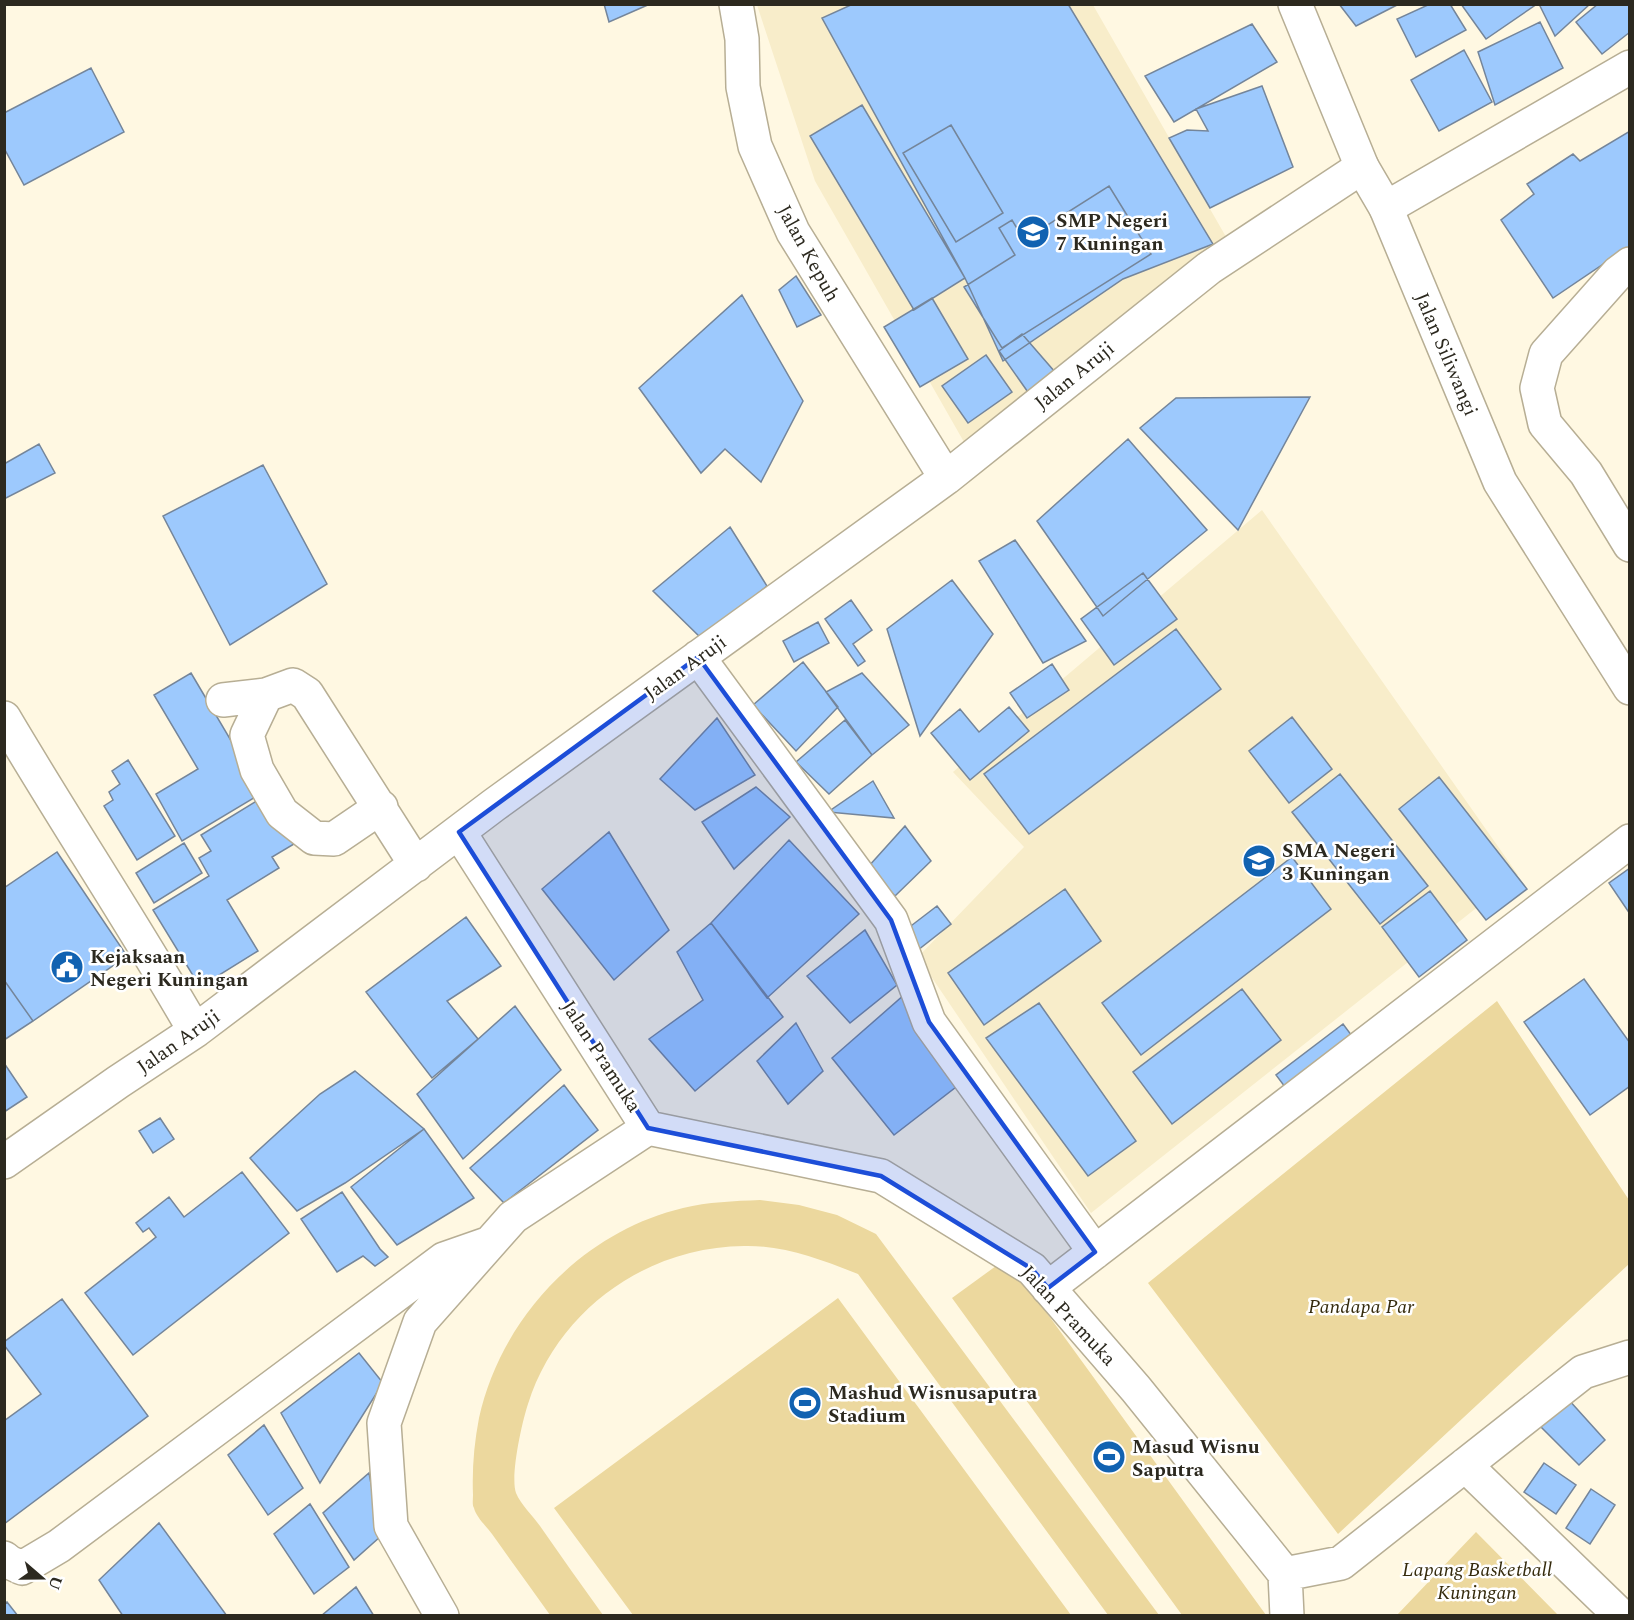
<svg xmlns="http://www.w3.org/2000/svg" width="1634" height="1620" viewBox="0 0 1634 1620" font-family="Spectral,serif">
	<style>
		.built { fill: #f8edca }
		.green { fill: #ecd89e }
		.building { fill: #9dc9fd; stroke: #74859a; stroke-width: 1.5 }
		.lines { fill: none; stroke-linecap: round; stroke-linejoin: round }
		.minor-casing { stroke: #b7ae94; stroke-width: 36 }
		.major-casing { stroke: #b7ae94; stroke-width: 36 }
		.minor { stroke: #fff; stroke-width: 33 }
		.major { stroke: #fff; stroke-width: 33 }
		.marked { fill: #1d4ed8; fill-opacity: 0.2; stroke: #1d4ed8; stroke-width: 4.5; stroke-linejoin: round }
		.labels { text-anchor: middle; stroke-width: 5; stroke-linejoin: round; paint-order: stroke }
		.poi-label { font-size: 20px; font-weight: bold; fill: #2c291f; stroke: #fff; text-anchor: start }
		.street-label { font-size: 20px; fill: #2c291f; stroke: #fff }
		.park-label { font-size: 20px; font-style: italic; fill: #352b0d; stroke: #fff }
	</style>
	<rect width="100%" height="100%" fill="#fff8e2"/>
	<!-- built -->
	<path class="built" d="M757,5H1093L1237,256L972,456L815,181Z
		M1262,510L1518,875L1091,1213L918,957L1024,847L953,772Z"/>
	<!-- green -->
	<path class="green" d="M1497,1001L1629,1200V1264L1338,1534L1148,1283Z
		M760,1200L799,1205L837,1215L876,1234L1159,1615H1108L858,1274C822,1260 784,1245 744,1246C646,1247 558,1310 528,1404C522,1422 510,1476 516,1493C521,1505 533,1516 540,1526C561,1556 582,1586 603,1615H550C531,1588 511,1561 492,1534C487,1527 476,1517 474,1508C472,1505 473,1499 473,1495C472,1469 474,1444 479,1418C501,1318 582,1232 683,1208C708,1202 734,1201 760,1200Z
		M1007,1258L1266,1615H1182L952,1298Z
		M838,1298L1071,1615H633L554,1508Z
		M1476,1532L1558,1615H1397Z"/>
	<!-- building -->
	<path class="building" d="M604,4H650L609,22Z
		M853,4H1068L1213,244L1123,279L1003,361L965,278L822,18Z
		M1339,4H1399L1356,26Z
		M1430,4H1450L1466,30L1416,57L1397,19Z
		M1461,4H1537L1486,39Z
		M1539,4H1590L1555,36Z
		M1598,4H1630V32L1602,54L1576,22Z
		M1540,22L1563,68L1495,105L1478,52Z
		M1252,24L1277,62L1174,122L1145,76Z
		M1464,50L1492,102L1439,131L1411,80Z
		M91,68L124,132L24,185L4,148V113Z
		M1262,86L1293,167L1210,208L1169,138L1187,130L1208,131L1196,109Z
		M862,105L965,278L914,310L810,136Z
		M951,125L1003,213L956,242L903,153Z
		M1630,131V246L1553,298L1501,220L1534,194L1527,184L1573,154L1580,161Z
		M1109,186L1151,254L1002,348L964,287L1015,255L999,228L1012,220L1024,240Z
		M796,276L821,315L797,327L779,290Z
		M742,295L803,401L761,482L725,449L701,473L639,388Z
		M932,298L968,359L920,387L884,327Z
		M1022,334L1055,372L1030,395L999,351Z
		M986,355L1012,392L968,423L942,386Z
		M1310,397L1238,530L1140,428L1176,398Z
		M1128,439L1207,530L1103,616L1037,521Z
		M39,444L55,473L4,499V464Z
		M263,465L327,584L230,645L163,516Z
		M730,527L767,586L703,640L653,591Z
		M1015,540L1086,641L1043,663L979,561Z
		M1143,573L1177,619L1114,665L1081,619Z
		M952,580L993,634L920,736L887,629Z
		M851,600L872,630L853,644L865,661L858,666L825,619Z
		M818,622L829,643L794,662L783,641Z
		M1176,629L1221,689L1029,834L984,774Z
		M803,662L838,707L796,751L753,705Z
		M1052,664L1069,690L1027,718L1010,693Z
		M191,673L262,793L182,841L156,794L198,769L154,695Z
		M862,673L909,725L872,755L826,692Z
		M1009,707L1029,731L970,780L931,733L960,709L979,732Z
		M1292,717L1332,769L1289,803L1249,751Z
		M717,718L755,775L695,810L660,779Z
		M845,720L872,755L829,794L796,762Z
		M128,760L175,836L137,860L104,806L113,800L109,792L120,784L112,771Z
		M1340,774L1428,886L1380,924L1292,812Z
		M1439,777L1527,889L1486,920L1399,809Z
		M873,781L894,818L828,812Z
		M756,787L790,817L734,869L702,822Z
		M265,796L294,844L272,857L279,868L227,900L258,951L200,987L153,910L209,876L199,858L211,851L201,835Z
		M905,826L931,861L895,896L868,867Z
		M609,832L669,930L614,980L542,889Z
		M789,840L859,914L767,998L711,923Z
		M184,843L202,873L154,903L136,873Z
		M57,852L127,956L33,1021L4,980V888Z
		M1292,857L1331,909L1141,1055L1102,1003Z
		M1630,868V914L1609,883Z
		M1065,889L1101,941L984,1025L948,973Z
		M1430,891L1467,940L1419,977L1382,927Z
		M937,906L951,924L918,950L903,932Z
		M466,917L501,966L447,1001L478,1039L432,1078L366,992Z
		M711,923L783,1017L695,1091L649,1039L703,1000L677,952Z
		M865,930L897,985L850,1023L807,976Z
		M1584,979L1630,1043V1086L1590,1115L1524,1022Z
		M4,980L33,1021L4,1040Z
		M1242,989L1281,1040L1172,1124L1133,1072Z
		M904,995L956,1087L894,1135L832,1058Z
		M1039,1003L1136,1141L1088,1176L986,1038Z
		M515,1006L561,1070L463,1159L417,1094Z
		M796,1023L823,1071L788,1104L757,1061Z
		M1343,1024L1355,1040L1288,1091L1276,1075Z
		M4,1063L27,1097L4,1112Z
		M355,1071L424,1129L345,1183L297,1211L250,1158L320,1094Z
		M564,1085L598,1130L504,1203L470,1168Z
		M160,1118L174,1139L153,1153L139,1131Z
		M424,1129L474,1198L397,1245L351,1187Z
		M242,1172L289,1233L133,1355L85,1293L156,1237L149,1228L143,1232L136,1223L169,1197L184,1217Z
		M342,1192L380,1249L388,1257L375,1266L363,1256L337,1272L301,1219Z
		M62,1299L148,1416L4,1524V1421L41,1394L4,1345V1342Z
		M359,1353L383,1383L320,1483L281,1413Z
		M1568,1399L1605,1440L1579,1465L1540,1426Z
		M264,1425L303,1488L268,1515L228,1455Z
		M1544,1463L1576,1485L1556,1514L1524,1492Z
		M369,1473L381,1536L354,1560L323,1513Z
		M1591,1489L1615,1505L1590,1544L1566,1528Z
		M310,1504L349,1567L314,1594L274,1534Z
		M159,1523L227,1616H123L99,1580Z
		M356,1587L374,1616H321Z
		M7,1602L18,1616H4V1605Z"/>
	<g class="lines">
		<!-- minor casing -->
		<g class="minor-casing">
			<path id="minor" d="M736,4L742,39L743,87L755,146L793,232L946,478
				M1386,208L1630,67
				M1630,264L1618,273L1546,354L1537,388L1545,424L1586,473L1630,545
				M698,657L891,920L929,1022L1095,1252
				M266,695L247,735L257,770L282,813L314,838L334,839L381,807
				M223,700L266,695L293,685L307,694L416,865
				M4,718C66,823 134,925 195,1031
				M459,832L648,1128L881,1176L1032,1269L1136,1389L1285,1574L1341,1563L1583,1372L1630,1357
				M4,1162L118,1082L195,1031L494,805L946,478L1209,268L1362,167
				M1048,1288L1630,841
				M1465,1465L1621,1616
				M4,1558L9,1562L22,1568L59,1546L444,1259L487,1244
				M1285,1574L1287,1616
				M442,1616L391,1526L384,1423L420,1322L513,1217L648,1128"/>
		</g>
		<!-- major casing -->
		<g class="major-casing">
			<path id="major" d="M1295,4L1362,167L1386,208L1500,482L1630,688"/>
		</g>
		<!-- minor -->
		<use href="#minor" class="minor"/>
		<!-- major -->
		<use href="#major" class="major"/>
	</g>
	<!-- marked area -->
	<path class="marked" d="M698,657L891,920L929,1022L1095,1252L1048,1288L1032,1269L881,1176L648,1128L459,832Z"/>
	<!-- icons -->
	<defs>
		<g id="school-disc" transform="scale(1.725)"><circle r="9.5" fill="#1162b1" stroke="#fff"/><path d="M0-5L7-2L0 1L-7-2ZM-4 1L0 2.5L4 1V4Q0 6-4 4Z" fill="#fff"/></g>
		<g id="civic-disc" transform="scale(1.725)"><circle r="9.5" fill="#1162b1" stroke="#fff"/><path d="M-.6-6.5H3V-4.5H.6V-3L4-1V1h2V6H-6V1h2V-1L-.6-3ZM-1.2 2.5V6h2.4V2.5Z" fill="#fff"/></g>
		<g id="stadium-disc" transform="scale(1.725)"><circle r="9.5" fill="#1162b1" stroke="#fff"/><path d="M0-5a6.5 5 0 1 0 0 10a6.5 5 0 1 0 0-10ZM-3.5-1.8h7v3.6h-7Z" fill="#fff"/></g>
	</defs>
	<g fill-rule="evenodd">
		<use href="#school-disc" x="1033" y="232"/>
		<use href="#school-disc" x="1259" y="861"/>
		<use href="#civic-disc" x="67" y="967"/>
		<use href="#stadium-disc" x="805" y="1403"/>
		<use href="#stadium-disc" x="1109" y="1457"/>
	</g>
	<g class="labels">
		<!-- poi labels -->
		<g class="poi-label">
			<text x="1056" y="227">SMP Negeri<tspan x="1056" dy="23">7 Kuningan</tspan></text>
			<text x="1282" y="857">SMA Negeri<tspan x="1282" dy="23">3 Kuningan</tspan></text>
			<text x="90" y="963">Kejaksaan<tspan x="90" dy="23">Negeri Kuningan</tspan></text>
			<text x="828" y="1399">Mashud Wisnusaputra<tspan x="828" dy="23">Stadium</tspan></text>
			<text x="1132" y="1453">Masud Wisnu<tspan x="1132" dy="23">Saputra</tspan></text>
		</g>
		<!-- street labels -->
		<g class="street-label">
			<text transform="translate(809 253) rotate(61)" y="7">Jalan Kepuh</text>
			<text transform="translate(1447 354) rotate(67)" y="7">Jalan Siliwangi</text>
			<text transform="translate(1074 375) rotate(-39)" y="7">Jalan Aruji</text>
			<text transform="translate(685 667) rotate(-36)" y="7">Jalan Aruji</text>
			<text transform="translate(178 1041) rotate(-35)" y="7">Jalan Aruji</text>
			<text transform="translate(602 1056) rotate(57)" y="7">Jalan Pramuka</text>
			<text transform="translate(1069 1315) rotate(47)" y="7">Jalan Pramuka</text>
		</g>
		<!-- park labels -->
		<g class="park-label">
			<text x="1361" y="1313">Pandapa Par</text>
			<text x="1477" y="1576">Lapang Basketball<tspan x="1477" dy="23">Kuningan</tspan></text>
		</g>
	</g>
	<!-- border -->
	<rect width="1634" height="1620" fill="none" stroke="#2c291f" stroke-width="12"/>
	<!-- north arrow -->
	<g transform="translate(42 1578) rotate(110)" stroke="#ffffff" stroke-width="4.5" paint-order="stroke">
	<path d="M0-4.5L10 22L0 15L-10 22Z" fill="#2c291f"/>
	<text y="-9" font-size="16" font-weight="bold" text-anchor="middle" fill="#2c291f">U</text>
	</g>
</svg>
